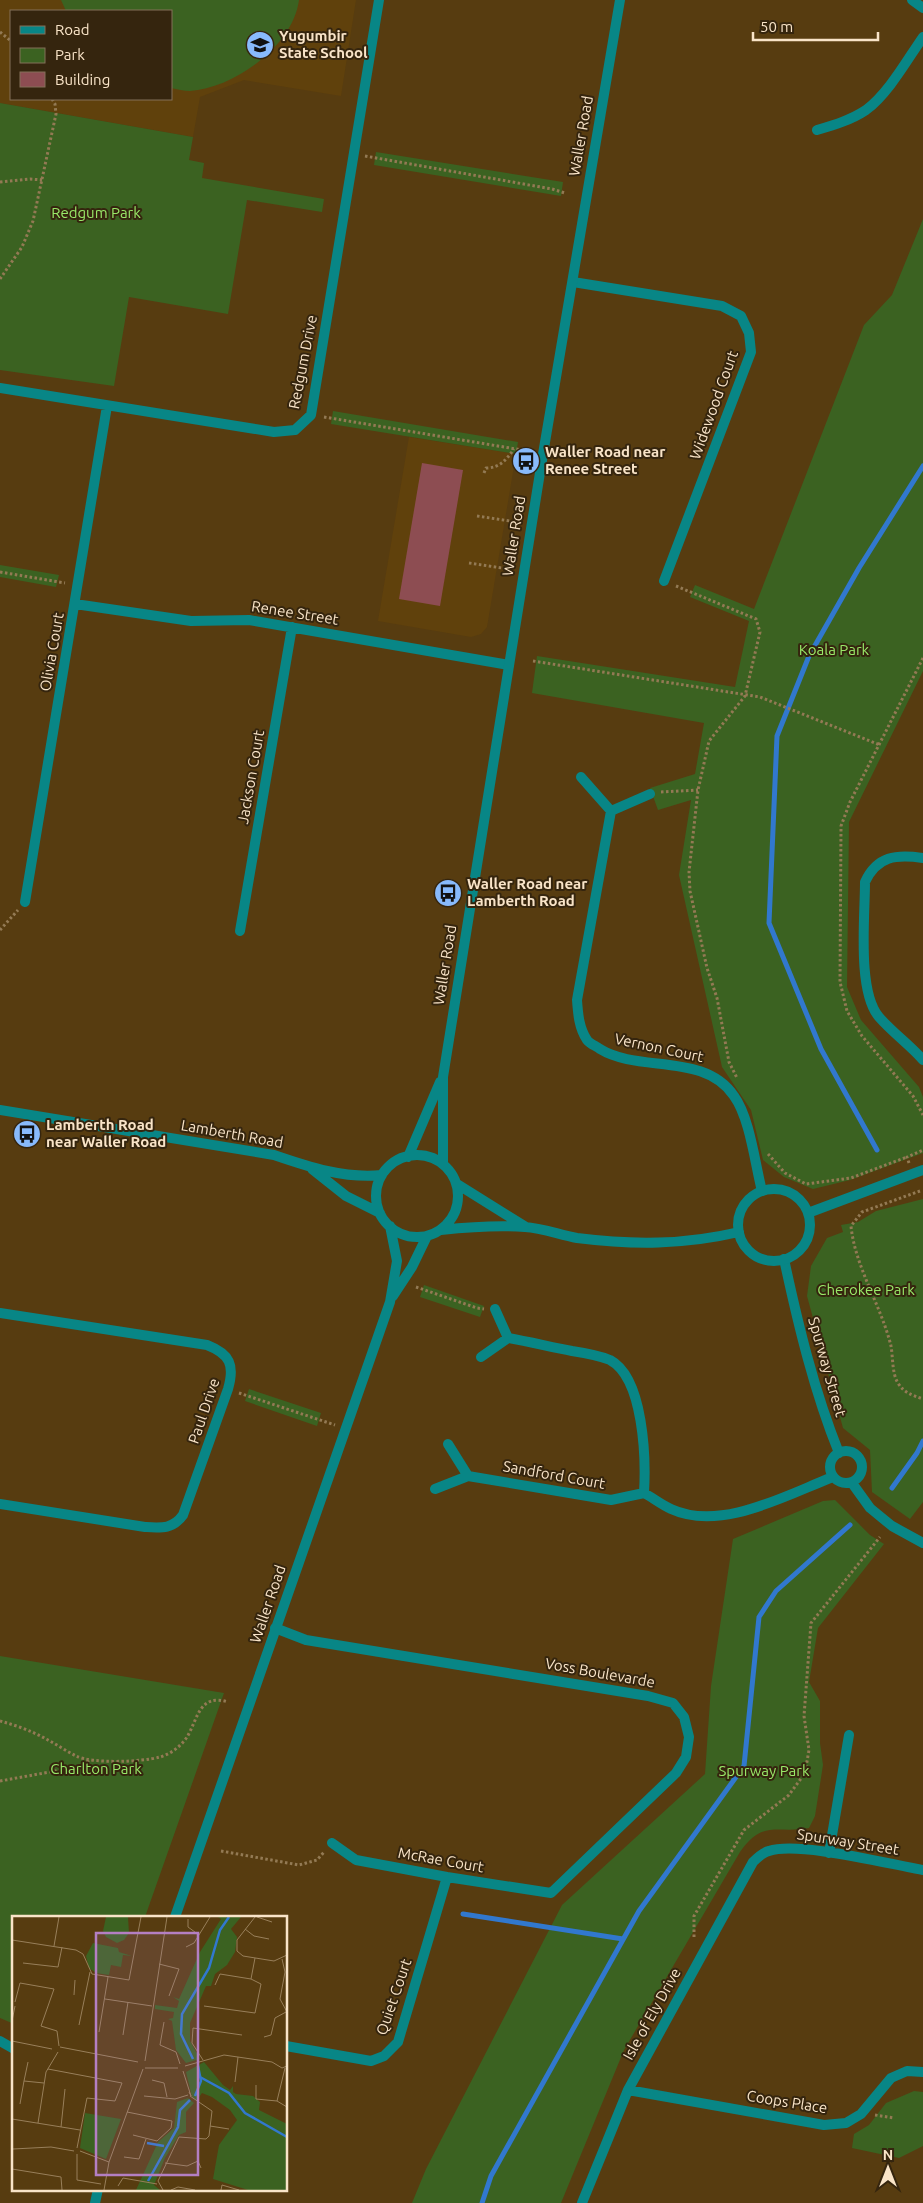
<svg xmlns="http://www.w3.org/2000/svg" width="923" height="2203" viewBox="0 0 923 2203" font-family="Ubuntu,sans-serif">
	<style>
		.built { fill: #60410c; fill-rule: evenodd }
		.green { fill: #3b6221 }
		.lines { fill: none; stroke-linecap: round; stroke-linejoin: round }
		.stream { stroke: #3178ce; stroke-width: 5 }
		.building { fill: #8d4d52 }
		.path { stroke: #937a54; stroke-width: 3; stroke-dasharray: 2.5 2.5; stroke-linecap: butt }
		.minor { stroke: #088686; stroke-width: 10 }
		.tertiary { stroke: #088686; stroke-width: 10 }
		.labels { text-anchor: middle; stroke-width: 4; stroke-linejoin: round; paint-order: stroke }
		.poi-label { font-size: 15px; font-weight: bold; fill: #f9e4c8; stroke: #35250e; text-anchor: start }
		.street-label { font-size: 15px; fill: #f9e4c8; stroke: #35250e }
		.park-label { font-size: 15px; fill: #99e969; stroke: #35250e }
		.inset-river { fill: none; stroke: #3178ce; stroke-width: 2.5 }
		.inset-road { fill: none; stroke: #987f5a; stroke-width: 1 }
		.view { fill: #b47fc3; fill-opacity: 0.15; stroke: #b47fc3; stroke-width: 2.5 }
		.inset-edge { fill: none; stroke: #f9e4c8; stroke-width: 2.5 }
	</style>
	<rect width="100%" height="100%" fill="#573c10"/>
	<!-- built -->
	<path class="built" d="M0,0H356L341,96L244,80L200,97L193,137L0,103ZM11,11H171V99H11Z
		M409,437L516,454L487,627L481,634L471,637L378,621Z"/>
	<!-- green -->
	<path class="green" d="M61,0H299C293,46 234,88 190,91C184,91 177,89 171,88V11H66Z
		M0,103L193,137L189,160L204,163L202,178L324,199L322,212L247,200L228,314L129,297L114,386L0,370Z
		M376,152L563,182L561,196L374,165Z
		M923,219V671L849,822L847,987L861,1020L919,1087L923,1097V1153L850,1180L813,1189L784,1177L763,1160L751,1110L722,1067L679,875L691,800L658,810L650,788L695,774L704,723L532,693L537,656L735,687L749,621L690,597L695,585L754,609L864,325L892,295Z
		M333,411L518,442L516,454L331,424Z
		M0,565L59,575L56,587L0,577Z
		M923,1199V1502L910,1519L872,1492L870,1450L843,1428L807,1296L811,1266L827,1238L843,1232L841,1225L858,1222L876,1211Z
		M424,1285L484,1306L480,1317L420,1297Z
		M249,1389L321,1413L317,1426L245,1401Z
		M835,1500L870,1535L884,1544L818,1628L809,1682L820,1701V1743L823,1765L815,1816L809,1828C776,1834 763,1819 740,1852L624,2050L561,2203H412L426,2169L562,1905L705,1774L711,1686L733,1539L823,1501Z
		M0,1656L224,1693L145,1917H14V2024L0,2018Z
		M914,2091L923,2092V2146L899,2158L852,2148L854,2134L869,2125L886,2103Z"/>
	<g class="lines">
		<!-- stream -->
		<path class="stream" d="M877,1150L821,1049L769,923L777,736L809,656L859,568L923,466
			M892,1488L917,1453L923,1441
			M463,1914L623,1939
			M482,2203L491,2176L639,1911L744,1766L759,1617L776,1591L850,1525"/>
	</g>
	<!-- building -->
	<path class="building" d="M422,463L463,470L440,606L399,599Z"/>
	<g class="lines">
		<!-- path -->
		<path class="path" d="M0,32L11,41
			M365,156L552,189L565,193
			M0,182L30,179L42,180
			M0,279L22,247L33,221L56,114L55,104L52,99
			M324,417L522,450
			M484,473L486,468C500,468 506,460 514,449
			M477,516L510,521
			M469,563L502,568
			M0,572L65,583
			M676,586L756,619L760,632L745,696L709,741L698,790L689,872L690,891L707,968L717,998L729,1062L737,1078
			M923,658L850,802L841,826L840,982L847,1011L862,1036L913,1096L923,1115
			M533,661L760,697L880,745
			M661,792L698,790
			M0,930L18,910
			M768,1154L785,1173L806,1184L851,1178L907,1157
			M909,1163L907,1157L923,1150
			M920,1191L862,1212L851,1226C855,1267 881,1305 891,1346C893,1357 892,1374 898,1383C904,1393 912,1395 923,1399
			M416,1287L477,1308L484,1309
			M239,1393L335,1425
			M0,1721C15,1725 32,1731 46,1739C56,1744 66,1751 76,1756C93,1764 142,1762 160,1757C171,1754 181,1746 187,1737C198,1719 199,1693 228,1702
			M0,1781L83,1766L89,1760
			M221,1851L299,1865L317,1860L325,1851
			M694,1937V1916L744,1830L789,1795L805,1773L809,1750L804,1716L811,1623L880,1537
			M875,2115L894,2118"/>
		<!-- minor -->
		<path class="minor" d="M912,0L923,8
			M817,130C834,125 851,120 866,110C888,94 907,60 923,37
			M573,282L722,306L741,316L749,333L751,352L664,581
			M0,388L274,432L295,430L311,415L379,0
			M75,604L191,621L249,620L509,665
			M581,777L611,811L650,794
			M611,811L577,1000C578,1014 579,1028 587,1040C590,1044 596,1046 600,1049C639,1073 705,1052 734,1096C750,1118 755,1164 762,1191
			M923,858C896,854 877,856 865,882C865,917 857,991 879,1017C893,1033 910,1045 923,1060
			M25,902L107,406
			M240,931L292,627
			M784,1259C798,1324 814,1391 839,1453
			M0,1313L207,1345C230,1354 235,1365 228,1389L183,1515C173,1529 162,1528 145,1527L0,1504
			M508,1338C530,1342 551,1347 572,1351C585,1353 598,1355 610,1360C644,1378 646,1459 644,1493
			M481,1357L508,1338L495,1309
			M448,1444L468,1476
			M830 1467a16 16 0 1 1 32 0a16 16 0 1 1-32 0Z
			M852,1483L870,1508L892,1526L923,1543
			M435,1489L468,1476L611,1500L644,1493C653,1498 662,1505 671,1509C721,1532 786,1495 833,1477
			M275,1628L306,1640L648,1696L673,1703L684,1717L689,1737L686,1757L676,1773L551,1893L447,1877L356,1860L332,1843
			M829,1853L849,1735
			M0,2041L14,2049
			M286,2046L371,2061L384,2056L398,2042L447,1877
			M628,2090L824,2125L846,2123L861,2114L891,2078L907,2071L923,2072
			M582,2203L628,2090L753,1862C757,1858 763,1852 769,1851C798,1841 888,1864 923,1870"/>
		<!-- tertiary -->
		<path class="tertiary" d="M0,1110L274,1155C309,1167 345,1179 382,1175
			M376 1196a41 41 0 1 1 82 0a41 41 0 1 1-82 0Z
			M408,1157L440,1082
			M443,1164V1077L543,454L620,0
			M312,1169L346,1196L380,1213
			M457,1184L526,1227
			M738 1225a36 36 0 1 1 72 0a36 36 0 1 1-72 0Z
			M808,1213L923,1170
			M441,1230C469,1227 497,1225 525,1227C542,1228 560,1235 577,1238C633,1245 684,1245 739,1232
			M393,1296L412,1267L427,1236
			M175,1917L390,1302L397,1261L390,1226
			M95,2203L98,2189"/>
	</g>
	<!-- icons -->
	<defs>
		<g id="school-disc" transform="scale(1.4375)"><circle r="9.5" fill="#88bafc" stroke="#35250e"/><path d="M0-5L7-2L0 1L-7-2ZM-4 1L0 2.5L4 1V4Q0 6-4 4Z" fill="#111"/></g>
		<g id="bus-disc" transform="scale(1.4375)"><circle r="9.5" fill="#88bafc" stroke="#35250e"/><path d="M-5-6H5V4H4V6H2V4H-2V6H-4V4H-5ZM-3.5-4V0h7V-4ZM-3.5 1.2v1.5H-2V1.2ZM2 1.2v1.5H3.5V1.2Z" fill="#111"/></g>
	</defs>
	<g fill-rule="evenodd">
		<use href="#school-disc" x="260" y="45"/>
		<use href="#bus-disc" x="526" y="461"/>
		<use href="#bus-disc" x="448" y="893"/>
		<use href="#bus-disc" x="27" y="1134"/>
	</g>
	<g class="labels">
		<!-- poi labels -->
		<g class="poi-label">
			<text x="279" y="41">Yugumbir<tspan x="279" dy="17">State School</tspan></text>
			<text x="545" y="457">Waller Road near<tspan x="545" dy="17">Renee Street</tspan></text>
			<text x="467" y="889">Waller Road near<tspan x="467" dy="17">Lamberth Road</tspan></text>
			<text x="46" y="1130">Lamberth Road<tspan x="46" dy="17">near Waller Road</tspan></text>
		</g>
		<!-- street labels -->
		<g class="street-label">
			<text transform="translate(581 136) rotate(-80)" y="5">Waller Road</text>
			<text transform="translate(303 362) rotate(-79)" y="5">Redgum Drive</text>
			<text transform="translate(714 405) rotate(-70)" y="5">Widewood Court</text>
			<text transform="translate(514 536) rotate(-81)" y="5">Waller Road</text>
			<text transform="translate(295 613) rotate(9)" y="5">Renee Street</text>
			<text transform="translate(52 652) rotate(-80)" y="5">Olivia Court</text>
			<text transform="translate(251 777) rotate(-80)" y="5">Jackson Court</text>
			<text transform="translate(445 965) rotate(-81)" y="5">Waller Road</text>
			<text transform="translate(659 1048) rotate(12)" y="5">Vernon Court</text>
			<text transform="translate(232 1134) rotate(10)" y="5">Lamberth Road</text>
			<text transform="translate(827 1367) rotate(74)" y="5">Spurway Street</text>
			<text transform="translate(204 1411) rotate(-71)" y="5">Paul Drive</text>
			<text transform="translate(554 1475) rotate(10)" y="5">Sandford Court</text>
			<text transform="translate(268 1604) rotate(-71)" y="5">Waller Road</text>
			<text transform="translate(600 1673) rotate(10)" y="5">Voss Boulevarde</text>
			<text transform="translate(848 1842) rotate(9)" y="5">Spurway Street</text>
			<text transform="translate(441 1860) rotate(10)" y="5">McRae Court</text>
			<text transform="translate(394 1997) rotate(-71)" y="5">Quiet Court</text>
			<text transform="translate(652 2014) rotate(-61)" y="5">Isle of Ely Drive</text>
			<text transform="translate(787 2102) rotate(9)" y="5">Coops Place</text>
		</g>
		<!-- park labels -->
		<g class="park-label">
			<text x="96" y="218">Redgum Park</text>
			<text x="834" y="655">Koala Park</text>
			<text x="866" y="1295">Cherokee Park</text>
			<text x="96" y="1774">Charlton Park</text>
			<text x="764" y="1776">Spurway Park</text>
		</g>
	</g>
	<!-- overview -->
	<g transform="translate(12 1916)">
		<rect width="275" height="275" fill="#573c10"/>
		<path d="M94,1H116L117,17L112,24L105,27L94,21L91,15ZM206,1H229L219,13L225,21L223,36L215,49L203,58L199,70H194L178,107V125L188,143L174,147L164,134L160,105L156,103L161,102L162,96L143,93V89L165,92L167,85L161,81L167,83L188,36L209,3ZM81,27L106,32L107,36L120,40L111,39L109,51L99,49L97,59L84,57L77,52L74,40ZM192,146L211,169L218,174L221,170V176L224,178L241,180L248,186L247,194L275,208V274H236L201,263L207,229L225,204L218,194L200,181L190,177L185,184L180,181L174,156ZM176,182L182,187L174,196V216L167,219L153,242L142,269L148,274H124L146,226L162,212L165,186ZM73,197L109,203L94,243L68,232Z" fill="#3b6221"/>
		<path class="inset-river" d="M181,143L169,118L170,98L197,52L208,14L217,1M188,161L217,177L233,197L275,221M183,180L189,165L186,150M135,227L152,230M136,265L166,211L168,194L178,184"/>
		<path class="inset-road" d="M243,1L225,24V35L231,40L262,45L275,39M245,1L260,6M176,3V11L187,19M233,13L242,20L257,23M0,24L64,34L71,38L80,58L117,64L129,1M42,30L47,1M174,31L182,27L198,1M270,43L273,56L268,83L275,96M11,47L46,51L50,31M147,48L167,53L157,80M203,69L208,58L239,63M62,79L63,64M93,83L140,90M3,86L8,67L42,73L29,110L45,115L47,130M192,90L243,97L249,68L239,63L243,42M0,105L3,90M152,106L148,129L164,136L168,148M67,109L78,56M87,116L96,61M111,119L116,86M252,121L259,119L263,102L274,96M0,125L40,133M48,131L126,146M191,144L180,127L181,112L230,119M133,145L155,1M173,150L212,139L260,146L270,152L275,150M133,152H166M273,152L265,185L275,191M36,153L110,167L103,185L75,182L65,232M171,155L179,180L177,176M140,164L152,167L155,181M12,165L16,146M223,166L226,141M244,169V183L265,185M132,180L163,183L176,179M8,188L12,165L32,167M115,196L160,205L159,212L145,225L121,219M0,203L68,214M26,207L34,156L46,136M198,210L217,213M49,211L53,173M1,233L39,231L62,235M68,235L97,246M65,238V264L89,268M112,241L127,243L134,223M153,247L175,250L186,245L189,252M0,253L49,261L50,274M106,270L111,262L145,268M92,274L97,246L131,153M151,274L146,265L167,221L194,223L197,220L200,195L178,180M159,274L166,271L183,274M209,274L210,269L227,274"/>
		<path class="view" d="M84,17H186V259H84Z"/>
		<rect width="275" height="275" class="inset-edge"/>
	</g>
	<!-- legend -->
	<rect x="10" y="10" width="162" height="90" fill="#35250e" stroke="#837158"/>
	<rect x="20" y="26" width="25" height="8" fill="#088686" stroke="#837158"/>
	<text x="55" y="35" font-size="15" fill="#f9e4c8">Road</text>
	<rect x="20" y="48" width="25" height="15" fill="#3b6221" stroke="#837158"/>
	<text x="55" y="60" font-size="15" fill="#f9e4c8">Park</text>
	<rect x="20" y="72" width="25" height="15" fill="#8d4d52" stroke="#837158"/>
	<text x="55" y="85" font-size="15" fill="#f9e4c8">Building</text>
	<!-- north arrow -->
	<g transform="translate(888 2168)" stroke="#35250e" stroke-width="4" paint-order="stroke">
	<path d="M0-4L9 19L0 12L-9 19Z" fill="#f9e4c8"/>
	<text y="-8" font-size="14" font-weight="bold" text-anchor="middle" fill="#f9e4c8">N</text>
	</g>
	<!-- scale -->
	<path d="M753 32v8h125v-8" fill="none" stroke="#f9e4c8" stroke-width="2.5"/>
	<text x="760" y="32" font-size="15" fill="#f9e4c8" stroke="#35250e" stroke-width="4" paint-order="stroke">50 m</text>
</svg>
